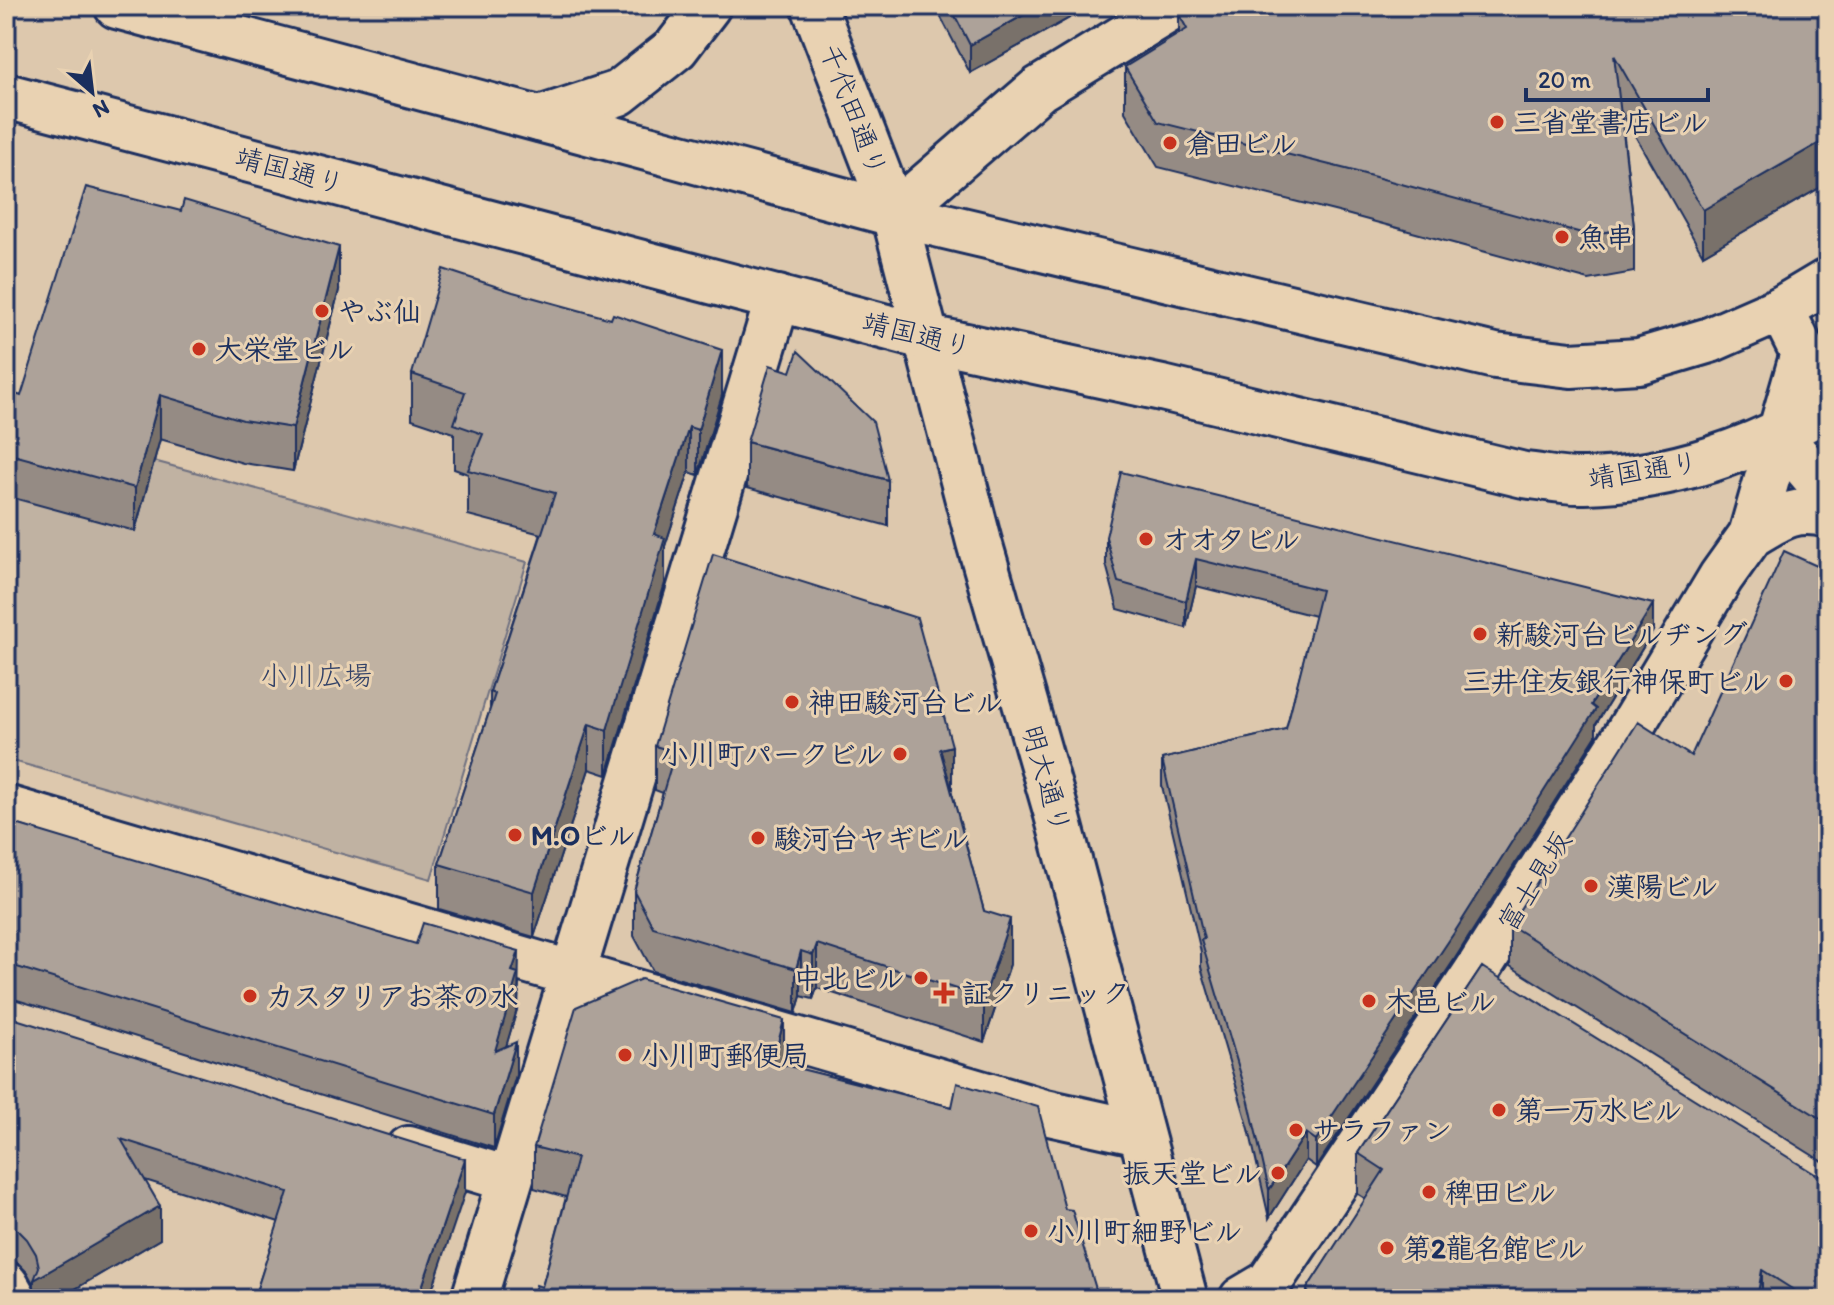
<svg xmlns="http://www.w3.org/2000/svg" width="1834" height="1305" viewBox="0 0 1834 1305" font-family="Itim,'Klee One',sans-serif">
	<style>
		.green { fill: #c0b2a2; stroke: #6e7080; stroke-width: 2 }
		.lines { fill: none; stroke-linecap: round; stroke-linejoin: round }
		.minor-casing { stroke: #1b2f5e; stroke-width: 50 }
		.tertiary-casing { stroke: #1b2f5e; stroke-width: 50 }
		.primary-casing { stroke: #1b2f5e; stroke-width: 50 }
		.minor { stroke: #e9d2b2; stroke-width: 44 }
		.tertiary { stroke: #e9d2b2; stroke-width: 44 }
		.primary { stroke: #e9d2b2; stroke-width: 44 }
		.wall { fill: #958b84; stroke: #1b2f5e; stroke-width: 2 }
		.shaded-wall { fill: #79716b; stroke: #1b2f5e; stroke-width: 2 }
		.building { fill: #ada299; stroke: #1b2f5e; stroke-width: 2 }
		.poi-dot { fill: #c8321e; stroke: #e9d2b2; stroke-width: 3 }
		.labels { text-anchor: middle; stroke-width: 6; stroke-linejoin: round; paint-order: stroke }
		.street-label { font-size: 28px; fill: #1b2f5e; stroke: #e9d2b2 }
		.poi-label { font-size: 28px; font-weight: bold; fill: #1b2f5e; stroke: #e9d2b2; text-anchor: start }
		.park-label { font-size: 28px; fill: #344368; stroke: #e9d2b2 }
	</style>
	<rect width="100%" height="100%" fill="#ddc8ad"/>
	<filter id="ink" filterUnits="userSpaceOnUse"><feTurbulence type="fractalNoise" baseFrequency=".0125" numOctaves="2"/><feDisplacementMap in="SourceGraphic" scale="16" xChannelSelector="R" yChannelSelector="G"/><feConvolveMatrix kernelMatrix="1 2 1 2 8 2 1 2 1" color-interpolation-filters="sRGB"/></filter>
	<g filter="url(#ink)">
		<!-- green -->
		<path class="green" d="M6,421L527,562L431,879L6,759Z"/>
		<g class="lines">
			<!-- minor casing -->
			<g class="minor-casing">
				<path id="minor" d="M894,214L1039,89L1175,6
					M1779,435L1828,493
					M1751,535C1779,518 1794,506 1828,515
					M6,808L1045,1112L1140,1133
					M409,1149L508,1179
					M6,1285L14,1299
					M474,1299L778,298
					M1242,1299L1269,1283L1475,974L1627,734L1721,577L1751,535L1803,353L1781,309"/>
			</g>
			<!-- tertiary casing -->
			<g class="tertiary-casing">
				<path id="tertiary" d="M814,6L894,214L979,542L1056,811L1185,1299
					M540,119L619,93L676,48L708,6"/>
			</g>
			<!-- primary casing -->
			<g class="primary-casing">
				<path id="primary" d="M117,6L894,214L1495,356L1571,365L1639,361L1710,340L1781,309L1828,281
					M6,96L928,338L1162,388L1524,475C1544,477 1565,482 1585,481C1673,479 1752,450 1828,407"/>
			</g>
			<!-- minor -->
			<use href="#minor" class="minor"/>
			<!-- tertiary -->
			<use href="#tertiary" class="tertiary"/>
			<!-- primary -->
			<use href="#primary" class="primary"/>
		</g>
		<!-- wall -->
		<path class="wall" d="M584,6H626L618,14Z
			M935,6H1091L970,73Z
			M1828,6V183L1703,255L1621,111L1634,227V272L1589,280L1346,214L1158,167L1125,112V67L1179,34V14Z
			M339,290L293,471L243,463L160,439L135,531L6,496V394L21,396Z
			M412,374L722,395L698,475L689,472L665,546V583L607,775L589,769L534,937L439,909V864L490,709V692L541,534L468,515V474L454,469V433L412,419Z
			M747,442L888,480V526L747,488Z
			M1106,537L1653,631L1596,724V736L1454,960L1316,1167L1306,1160L1269,1218L1249,1129L1201,967V952L1162,786V759L1286,729L1315,616L1196,586L1186,628L1118,609L1106,564Z
			M1828,571V1165L1510,966V925L1691,756Z
			M655,746L951,790L984,911L1010,964L984,1042L817,988L813,999L801,996L796,1013L653,971L634,936V891L663,793L655,790Z
			M6,821L519,984L518,1006L506,1046L516,1075L494,1148L14,999H6Z
			M1482,967L1828,1299H1307V1289L1366,1199L1358,1194V1153Z
			M6,1016L465,1192L255,1295L279,1222L145,1180L160,1239L58,1299H34V1285L27,1272L18,1263L6,1260Z
			M784,1062L783,1065L952,1107H1038L542,1287L566,1197L534,1188V1147Z"/>
		<!-- shaded-wall -->
		<path class="shaded-wall" d="M618,6H626L618,14Z
			M1040,6H1091L970,73V45Z
			M1828,138V183L1703,255V210Z
			M339,247V290L293,471V428Z
			M722,350V395L698,475V430Z
			M160,395V439L135,531V488Z
			M689,427V472L665,546V583L607,775V730L654,534Z
			M1196,559V586L1186,628V601Z
			M1653,604V631L1596,724V736L1454,960L1316,1167V1140L1591,705Z
			M589,724V769L534,937V892Z
			M952,746V790L940,749Z
			M1010,919V964L984,1042V998Z
			M817,944V988L813,999V955Z
			M519,951L518,1006L495,1084V1051L512,971Z
			M801,951V996L796,1013V969Z
			M784,1020V1062L773,1104V1062Z
			M516,1042V1075L494,1148V1115Z
			M1306,1133V1160L1269,1218V1190Z
			M465,1159V1192L429,1299H418Z
			M160,1206V1239L58,1299H34V1280Z
			M1762,1270V1299H1757Z
			M16,1290V1299H6V1296Z"/>
		<!-- building -->
		<path class="building" d="M950,6H1040L970,45Z
			M1193,6H1828V138L1703,210L1614,55L1634,227L1589,235L1346,169L1158,122L1125,67L1187,29L1179,14Z
			M86,187L181,211L184,200L339,247L293,428L243,420L160,395L135,488L6,453L7,391L21,396Z
			M443,269L513,292L611,319L613,314L722,350L698,430L689,427L654,534L665,538L607,730L589,724L534,892L439,864L495,694L490,692L555,493L468,470L483,434L454,424L465,392L412,374Z
			M798,351L873,422L888,480L747,442L770,365L791,372Z
			M1121,472L1653,604L1591,705L1596,709L1454,933L1316,1140L1306,1133L1269,1190L1249,1102L1201,940L1204,939L1162,759L1286,729L1321,590L1196,559L1186,601L1118,582L1106,537Z
			M1784,551L1828,571V1123L1510,925L1638,722L1691,756Z
			M713,554L917,618L952,746L940,749L984,911L1010,919L984,998L817,944L813,955L801,951L796,969L653,927L634,891L675,752L655,746Z
			M6,821L416,944L423,923L519,951L512,971L518,973L495,1051L516,1042L494,1115L14,966H6Z
			M1482,967L1815,1174L1828,1177V1299H1808L1762,1270L1757,1299H1310L1307,1289L1384,1170L1358,1153Z
			M641,979L784,1020L773,1062L952,1107L957,1083L1038,1107L1065,1209L1072,1210L1099,1299H532L536,1285L542,1287L577,1158L534,1147L576,1007Z
			M6,1016L465,1159L418,1299H248L255,1295L288,1192L121,1139L160,1206L34,1280L39,1267L36,1254L27,1239L18,1230L6,1227Z
			M6,1288L16,1290L6,1296Z"/>
	</g>
	<!-- markers -->
	<g class="poi-dot">
		<circle cx="1497" cy="122" r="8"/>
		<circle cx="1170" cy="143" r="8"/>
		<circle cx="1562" cy="237" r="8"/>
		<circle cx="322" cy="311" r="8"/>
		<circle cx="199" cy="349" r="8"/>
		<circle cx="1146" cy="539" r="8"/>
		<circle cx="1480" cy="634" r="8"/>
		<circle cx="1786" cy="681" r="8"/>
		<circle cx="792" cy="702" r="8"/>
		<circle cx="900" cy="754" r="8"/>
		<circle cx="515" cy="835" r="8"/>
		<circle cx="758" cy="838" r="8"/>
		<circle cx="1591" cy="886" r="8"/>
		<circle cx="921" cy="978" r="8"/>
		<path d="M940 981h8v8h8v8h-8v8h-8v-8h-8v-8h8z"/>
		<circle cx="250" cy="996" r="8"/>
		<circle cx="1369" cy="1001" r="8"/>
		<circle cx="625" cy="1055" r="8"/>
		<circle cx="1499" cy="1110" r="8"/>
		<circle cx="1296" cy="1130" r="8"/>
		<circle cx="1278" cy="1173" r="8"/>
		<circle cx="1429" cy="1192" r="8"/>
		<circle cx="1031" cy="1231" r="8"/>
		<circle cx="1387" cy="1248" r="8"/>
	</g>
	<g class="labels">
		<!-- street labels -->
		<g class="street-label">
			<text transform="translate(854 110) rotate(69)" y="10">千代田通り</text>
			<text transform="translate(290 170) rotate(15)" y="10">靖国通り</text>
			<text transform="translate(917 334) rotate(14)" y="10">靖国通り</text>
			<text transform="translate(1643 470) rotate(-9)" y="10">靖国通り</text>
			<text transform="translate(1047 779) rotate(74)" y="10">明大通り</text>
			<text transform="translate(1534 881) rotate(-58)" y="10">富士見坂</text>
		</g>
		<!-- poi labels -->
		<g class="poi-label">
			<text x="1513" y="132">三省堂書店ビル</text>
			<text x="1186" y="153">倉田ビル</text>
			<text x="1578" y="247">魚串</text>
			<text x="338" y="321">やぶ仙</text>
			<text x="215" y="359">大栄堂ビル</text>
			<text x="1162" y="549">オオタビル</text>
			<text x="1496" y="644">新駿河台ビルヂング</text>
			<text x="1770" y="691" text-anchor="end">三井住友銀行神保町ビル</text>
			<text x="808" y="712">神田駿河台ビル</text>
			<text x="884" y="764" text-anchor="end">小川町パークビル</text>
			<text x="531" y="845">M.Oビル</text>
			<text x="774" y="848">駿河台ヤギビル</text>
			<text x="1607" y="896">漢陽ビル</text>
			<text x="905" y="988" text-anchor="end">中北ビル</text>
			<text x="962" y="1003">証クリニック</text>
			<text x="266" y="1006">カスタリアお茶の水</text>
			<text x="1385" y="1011">木邑ビル</text>
			<text x="641" y="1065">小川町郵便局</text>
			<text x="1515" y="1120">第一万水ビル</text>
			<text x="1312" y="1140">サラファン</text>
			<text x="1262" y="1183" text-anchor="end">振天堂ビル</text>
			<text x="1445" y="1202">稗田ビル</text>
			<text x="1047" y="1241">小川町細野ビル</text>
			<text x="1403" y="1258">第2龍名館ビル</text>
		</g>
		<!-- park labels -->
		<g class="park-label">
			<text x="316" y="685">小川広場</text>
		</g>
	</g>
	<!-- margin -->
	<rect width="1834" height="1305" fill="none" stroke="#e9d2b2" stroke-width="32"/>
	<rect x="16" y="16" width="1802" height="1273" fill="none" stroke="#1b2f5e" stroke-width="3" filter="url(#ink)"/>
	<!-- north arrow -->
	<g transform="translate(92 92) rotate(152)" stroke="#e9d2b2" stroke-width="6" paint-order="stroke">
	<path d="M0-6L14 30L0 20L-14 30Z" fill="#1b2f5e"/>
	<text y="-12" font-size="22" font-weight="bold" text-anchor="middle" fill="#1b2f5e">N</text>
	</g>
	<!-- scale -->
	<path d="M1526 88v12h182v-12" fill="none" stroke="#1b2f5e" stroke-width="4"/>
	<text x="1538" y="88" font-size="24" fill="#1b2f5e" stroke="#e9d2b2" stroke-width="6" paint-order="stroke">20 m</text>
</svg>
